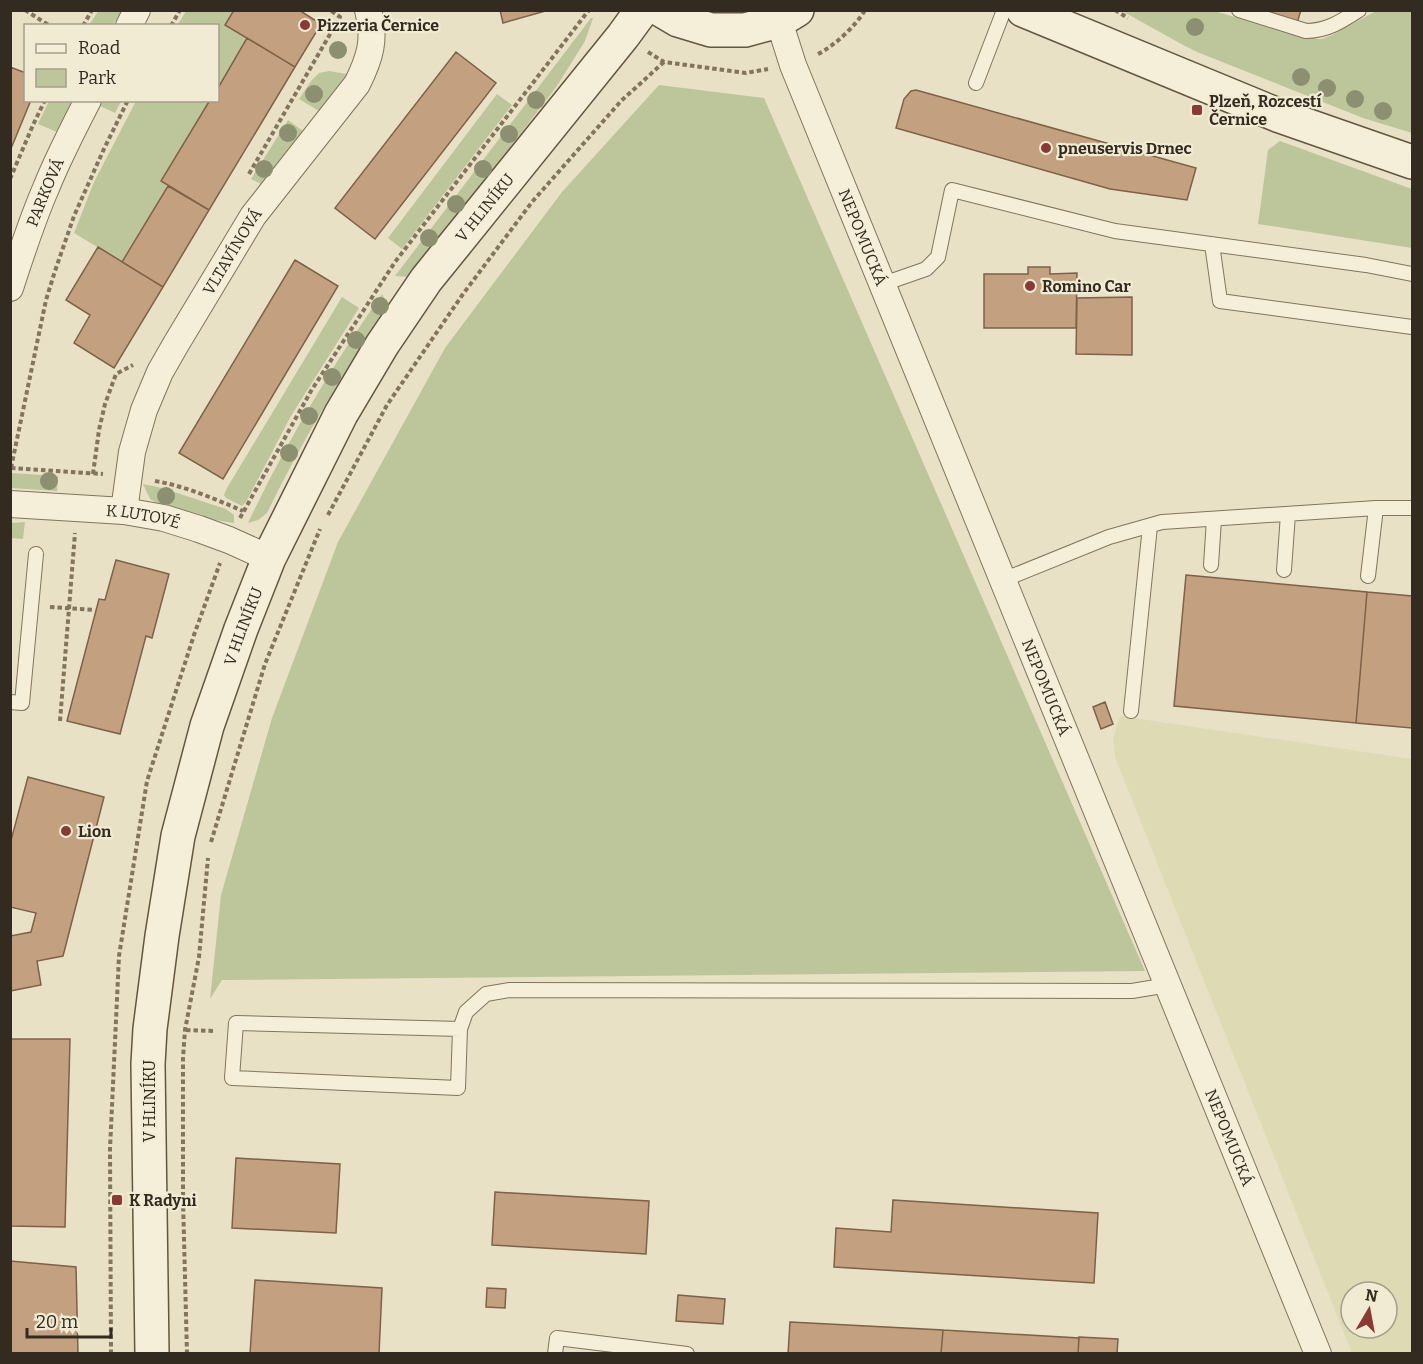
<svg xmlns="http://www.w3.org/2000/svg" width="1423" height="1364" viewBox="0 0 1423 1364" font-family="Bitter,serif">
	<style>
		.farmland { fill: #dedab4; fill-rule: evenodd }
		.green { fill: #bdc69b }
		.building { fill: #c3a180; stroke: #7e6146; stroke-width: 1.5 }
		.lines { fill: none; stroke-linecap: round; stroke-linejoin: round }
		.lane-casing { stroke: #82745d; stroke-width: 16 }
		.street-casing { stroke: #82745d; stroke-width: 28 }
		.secondary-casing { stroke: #645541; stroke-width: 36 }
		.path { stroke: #82745d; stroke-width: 4; stroke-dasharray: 4.5 3; stroke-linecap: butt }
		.lane { stroke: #f5eed8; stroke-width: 14 }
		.street { stroke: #f5eed8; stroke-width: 26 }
		.secondary { stroke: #f5eed8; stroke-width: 33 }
		.tree { fill: #8d9070 }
		.poi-dot { fill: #8a3a34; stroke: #f1ebd4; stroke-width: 2 }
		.labels { text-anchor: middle; stroke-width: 4.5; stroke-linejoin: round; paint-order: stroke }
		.poi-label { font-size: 16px; font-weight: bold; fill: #342b20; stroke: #f1ebd4; text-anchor: start }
		.street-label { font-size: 16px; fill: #342b20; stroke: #f1ebd4 }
	</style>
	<rect width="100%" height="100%" fill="#e9e1c6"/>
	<!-- farmland -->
	<path class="farmland" d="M1120,716L1412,759V1353H1352L1115,757L1113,739ZM1351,1292H1387V1328H1351Z"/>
	<!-- green -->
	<path class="green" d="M99,10H122V11L113,25H89Z
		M186,11H234L247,38L218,88V26H177Z
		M1122,11H1214L1311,39H1322L1332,35L1376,11H1412V133L1363,118L1197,52L1183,45Z
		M591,18H593L585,41L557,86L410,277L395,276Z
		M329,71L347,74L319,111L299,99L311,81L319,73Z
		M659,85L764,98L1145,971L222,980L210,999L221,895L272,718L338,542L445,348L562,192Z
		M497,94L512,105L402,249L388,238Z
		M49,101H72L57,132L38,124Z
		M98,101H121L115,113L96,104Z
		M136,101H210L161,181L168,186L122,262L74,233L94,182Z
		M288,120L303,131L263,185L251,179Z
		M1280,141L1412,189V248L1258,224L1268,150Z
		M382,294L389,307C343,372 302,441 267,513L258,520L248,523C287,441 330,369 382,294Z
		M342,297L359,308L291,416L246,502L242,506L226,498L224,495L227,488Z
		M11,473L58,476L57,491L11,488Z
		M143,484L162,488L226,509L234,515V523L215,520L181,509L159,504L150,499Z
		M25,522L23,539L11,538V523Z"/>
	<!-- building -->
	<path class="building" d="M234,10H299L321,24L295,67L225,25Z
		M500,10H549L503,23Z
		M1258,10H1301L1297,23Z
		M247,38L295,67L209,210L161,181L210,100H218V88Z
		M456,52L496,83L375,239L335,208Z
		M10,67L26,73V100H31L10,151Z
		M916,90L1196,168L1187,200L1110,189L896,128L904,99L911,91Z
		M168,186L209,210L163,287L122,262Z
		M98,247L163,287L114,368L74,343L90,315L66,300Z
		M295,260L338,286L223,479L179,453Z
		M1028,267H1050V274L1077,273L1076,328H984V274H1028Z
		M1132,297V355L1076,354L1077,298Z
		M116,560L169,574L152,638L146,636L120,734L67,721L99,599L105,600Z
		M1186,575L1367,592L1356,723L1174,706Z
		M1367,592L1412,596V728L1356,723Z
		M1105,702L1113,724L1101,729L1093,707Z
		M28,777L104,797L63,956L37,961L41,985L10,991V936L31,932L36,913L10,907V844Z
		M10,1039H70L65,1227L10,1226Z
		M236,1158L340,1164L336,1233L232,1228Z
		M495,1192L649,1201L646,1254L492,1245Z
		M893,1200L1098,1213L1094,1283L834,1267L836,1228L891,1232Z
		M10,1261L76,1267L78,1354H10Z
		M255,1280L382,1288L379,1354H250Z
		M487,1288L506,1289L505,1308L486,1307Z
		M678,1295L725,1299L723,1324L676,1321Z
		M790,1322L943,1330L941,1354H788Z
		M943,1330L1079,1338L1078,1354H941Z
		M1079,1337L1118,1339L1117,1354H1078Z"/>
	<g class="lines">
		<!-- lane casing -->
		<g class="lane-casing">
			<path id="lane" d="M1239,10L1306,31C1327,31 1342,21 1359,10
				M976,83L1004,10
				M1212,244L1220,301L1412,327
				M883,284L926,269L938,257L952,190L1115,231L1366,265L1412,274
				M1211,565L1214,519
				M1284,570L1288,514
				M1368,576L1376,508
				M1003,580L1109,537L1162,522L1376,508H1412
				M10,702L22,703L36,554
				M1131,711L1150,526
				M460,1029L458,1088L232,1078L236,1023L460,1029L466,1012L486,994L510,990L1132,991L1168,985
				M555,1354L557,1338L687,1354"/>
		</g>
		<!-- street casing -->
		<g class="street-casing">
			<g id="street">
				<path id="s1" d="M779,21L793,65L1318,1354"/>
				<path d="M129,26L137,10"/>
				<path id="s2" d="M10,288C21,254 32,220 46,188C58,158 73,129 88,100"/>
				<path id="s3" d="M10,504L124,511L164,518L199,529L229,540L269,558"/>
				<path id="s4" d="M124,511L132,452L144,410L160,372L176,344L253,216L357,84C370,58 376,39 368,10"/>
			</g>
		</g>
		<!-- secondary casing -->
		<g class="secondary-casing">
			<g id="secondary">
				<path d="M661,10L678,20L711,30H745L779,21L797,10"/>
				<path d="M1023,10L1280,116L1412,162"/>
				<path id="s5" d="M152,1354L148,1064L150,1029L162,936L178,836L207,726L241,629L269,558L341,414L382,345L426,280L623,36L642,10"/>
			</g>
		</g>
		<!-- path -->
		<path class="path" d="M25,10L50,26
			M1115,10L1128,18
			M83,26L92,10
			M171,26L180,10
			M648,52L664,62L746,73L768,69
			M818,54C834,46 856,26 865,10
			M249,174L340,17L330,10
			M10,179L33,125L45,100
			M11,468L46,300L55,271L74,216L103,151L128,100
			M11,468L103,474
			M93,474L99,430L105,404L116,374L133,365
			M155,481C185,486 215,499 243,511
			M328,515L387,405L463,294L532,202L621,101L664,62
			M240,518L311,391L395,262L589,10
			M50,607L95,610
			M60,721L75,533
			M211,842L265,664L320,529
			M186,1030L214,1031
			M111,1354L110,1149L119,956L147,781L194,635L220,563
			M187,1354L183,1200V1058L185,1030L199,957L208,858"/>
		<!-- lane -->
		<use href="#lane" class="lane"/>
		<!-- street -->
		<use href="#street" class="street"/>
		<!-- secondary -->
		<use href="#secondary" class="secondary"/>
	</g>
	<!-- trees -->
	<g class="tree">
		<circle cx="1195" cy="27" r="9"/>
		<circle cx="338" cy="50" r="9"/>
		<circle cx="1301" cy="77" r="9"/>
		<circle cx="1327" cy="88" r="9"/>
		<circle cx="314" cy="94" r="9"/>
		<circle cx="1355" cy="99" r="9"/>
		<circle cx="536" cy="100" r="9"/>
		<circle cx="1383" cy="111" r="9"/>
		<circle cx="288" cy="133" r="9"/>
		<circle cx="509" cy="134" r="9"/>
		<circle cx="264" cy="169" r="9"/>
		<circle cx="483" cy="169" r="9"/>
		<circle cx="456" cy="204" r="9"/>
		<circle cx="429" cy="238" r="9"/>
		<circle cx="380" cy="306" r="9"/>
		<circle cx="356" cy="340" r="9"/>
		<circle cx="332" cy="377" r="9"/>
		<circle cx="309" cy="416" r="9"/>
		<circle cx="289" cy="453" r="9"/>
		<circle cx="49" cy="481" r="9"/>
		<circle cx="166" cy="496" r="9"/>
	</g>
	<!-- markers -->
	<g class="poi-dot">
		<circle cx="305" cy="25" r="6"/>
		<rect x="1191" y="104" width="12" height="12" rx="3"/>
		<circle cx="1046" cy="148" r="6"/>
		<circle cx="1030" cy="286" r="6"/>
		<circle cx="66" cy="831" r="6"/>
		<rect x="111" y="1194" width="12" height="12" rx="3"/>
	</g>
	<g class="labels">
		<!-- poi labels -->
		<g class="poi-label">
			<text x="317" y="31">Pizzeria Černice</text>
			<text x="1209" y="107">Plzeň, Rozcestí<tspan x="1209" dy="18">Černice</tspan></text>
			<text x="1058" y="154">pneuservis Drnec</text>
			<text x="1042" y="292">Romino Car</text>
			<text x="78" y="837">Lion</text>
			<text x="129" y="1206">K Radyni</text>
		</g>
		<!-- street labels -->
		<g class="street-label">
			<text dy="6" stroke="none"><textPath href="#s2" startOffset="102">PARKOVÁ</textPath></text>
			<text dy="6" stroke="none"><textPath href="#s5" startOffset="1226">V HLINÍKU</textPath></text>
			<text dy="6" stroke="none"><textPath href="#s1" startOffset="232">NEPOMUCKÁ</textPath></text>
			<text dy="6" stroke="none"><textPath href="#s4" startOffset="285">VLTAVÍNOVÁ</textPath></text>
			<text dy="6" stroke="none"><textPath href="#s3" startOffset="134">K LUTOVÉ</textPath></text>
			<text dy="6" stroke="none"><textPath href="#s5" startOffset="740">V HLINÍKU</textPath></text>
			<text dy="6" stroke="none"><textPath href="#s1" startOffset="718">NEPOMUCKÁ</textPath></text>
			<text transform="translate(149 1101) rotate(-90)" y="6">V HLINÍKU</text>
			<text dy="6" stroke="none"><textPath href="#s1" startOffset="1204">NEPOMUCKÁ</textPath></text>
		</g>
	</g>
	<!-- border -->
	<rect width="1423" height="1364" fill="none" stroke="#342b20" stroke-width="24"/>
	<!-- legend -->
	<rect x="24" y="24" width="195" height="78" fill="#f1ebd4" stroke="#a59e8c" stroke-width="1.5"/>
	<rect x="36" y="44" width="30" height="9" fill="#f5eed8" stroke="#a59e8c" stroke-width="1.5"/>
	<text x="78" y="54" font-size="18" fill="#342b20">Road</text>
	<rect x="36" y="69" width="30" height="18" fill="#bdc69b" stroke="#a59e8c" stroke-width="1.5"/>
	<text x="78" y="84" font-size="18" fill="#342b20">Park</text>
	<!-- north arrow -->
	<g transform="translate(1369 1310) rotate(10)"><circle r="28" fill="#f1ebd4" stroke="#a59e8c" stroke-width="1.5"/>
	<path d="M0-4.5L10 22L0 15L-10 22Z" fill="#8a3a34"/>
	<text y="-9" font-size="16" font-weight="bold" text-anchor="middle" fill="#342b20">N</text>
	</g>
	<!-- scale -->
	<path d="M27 1328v9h84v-9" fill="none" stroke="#342b20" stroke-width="3"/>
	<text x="36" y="1328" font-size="18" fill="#342b20" stroke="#f1ebd4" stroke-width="4.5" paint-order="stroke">20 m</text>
</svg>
